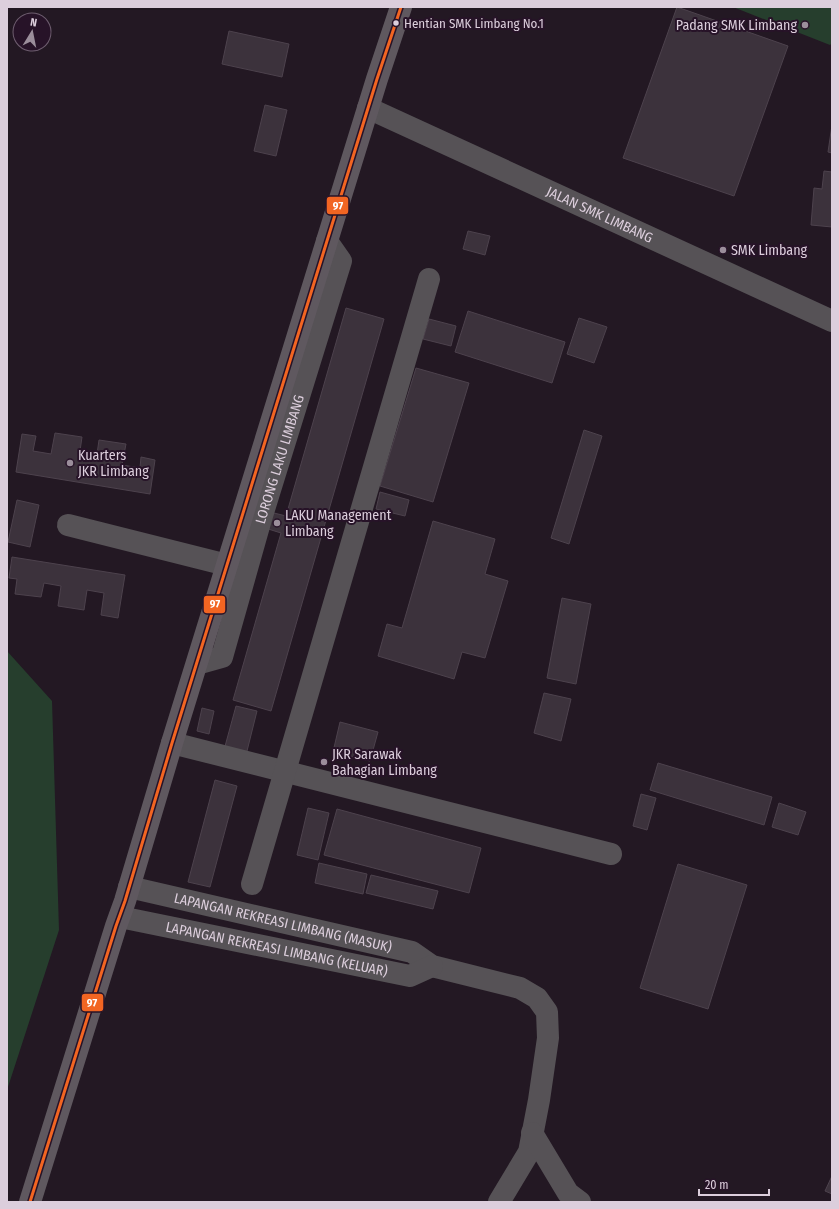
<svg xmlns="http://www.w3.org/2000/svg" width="839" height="1209" viewBox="0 0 839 1209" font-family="'Fira Sans Condensed',sans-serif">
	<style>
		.green { fill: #263e2d }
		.building { fill: #3c323c; stroke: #4d424d }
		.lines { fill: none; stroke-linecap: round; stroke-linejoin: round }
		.minor { stroke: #565256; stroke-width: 22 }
		.highway { stroke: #5f585f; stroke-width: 22 }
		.bus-1-casing { stroke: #271328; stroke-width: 6 }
		.bus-1 { stroke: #f26522; stroke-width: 3 }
		.bus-dot { fill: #dccedc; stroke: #271328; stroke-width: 1.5 }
		.poi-dot { fill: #9b8e9b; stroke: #271328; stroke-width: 1.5 }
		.labels { text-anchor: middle; stroke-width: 4; stroke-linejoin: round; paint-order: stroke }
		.bus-label { font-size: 13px; fill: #dccedc; stroke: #271328; text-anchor: start }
		.poi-label { font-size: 14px; fill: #dccedc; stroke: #271328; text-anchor: start }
		.street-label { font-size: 14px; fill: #dccedc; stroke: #271328 }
		.line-badge { stroke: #271328; stroke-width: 1.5 }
		.badge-label { font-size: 11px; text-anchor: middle; font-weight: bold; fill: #fff }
	</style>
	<rect width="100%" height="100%" fill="#231823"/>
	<!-- green -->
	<path class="green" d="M733,7H832V43L830,45Z
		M7,651L52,701L59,930L7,1090Z"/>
	<!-- building -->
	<path class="building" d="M677,7L788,46L734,196L623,158Z
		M229,31L289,44L282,77L222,64Z
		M265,105L287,110L276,156L254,151Z
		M832,125V153L828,152Z
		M824,171L832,172V227L811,225L814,188L822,189Z
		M468,231L490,236L485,255L463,249Z
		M346,308L384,319L271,711L233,700L281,533L265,528L270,512L286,516Z
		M468,311L565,342L552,383L455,352Z
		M579,318L607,327L594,363L567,354Z
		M429,319L456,326L451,346L423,339Z
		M416,368L469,383L433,502L380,486Z
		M584,430L602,436L569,544L551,538Z
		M55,433L82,437L79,458L96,461L99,440L126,444L122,465L140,468L141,457L155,460L150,494L16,472L22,434L36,436L33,451L51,454Z
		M380,492L409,500L405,516L376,509Z
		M17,500L39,505L30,547L8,542Z
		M433,521L495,539L485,574L508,581L485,658L462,652L454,679L378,656L387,624L402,628Z
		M12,557L125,575L118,618L101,615L104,593L87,590L84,610L58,606L61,586L44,583L41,597L15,594L17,579L9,578Z
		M562,598L591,604L576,684L547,678Z
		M544,693L571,699L561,741L534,733Z
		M236,706L257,711L246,755L224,750Z
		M202,708L214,711L209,734L197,731Z
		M340,722L378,732L370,761L333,752Z
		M658,763L772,797L764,825L650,790Z
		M215,780L237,786L210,887L188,882Z
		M641,794L656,798L647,830L633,826Z
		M779,803L806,812L798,835L772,827Z
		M308,808L329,813L318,860L297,855Z
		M337,809L481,848L469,893L324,855Z
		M319,863L367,874L363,894L315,883Z
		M678,864L747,885L708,1009L640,988Z
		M371,875L438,891L433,909L366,893Z
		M832,1176V1194L825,1191Z"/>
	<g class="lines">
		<!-- minor -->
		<g class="minor">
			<path id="s1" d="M368,108L832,321"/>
			<path d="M68,525L227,565"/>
			<path id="s2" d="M197,664L222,657L261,519L341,261L327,241"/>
			<path d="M172,743L611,854"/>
			<path d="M252,884L429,279"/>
			<path id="s3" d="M129,887L412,952L432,966L520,988L537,998L547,1012L548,1038L539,1100L529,1152L499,1202"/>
			<path id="s4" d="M120,917L410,976L432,966"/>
			<path d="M532,1133L568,1193L580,1202"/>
		</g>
		<!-- highway -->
		<path class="highway" d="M30,1202L116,926L125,901L172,743L377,79L401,7"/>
		<!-- bus-1 casing -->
		<g class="bus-1-casing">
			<path id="bus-1" d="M30,1202L116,926L125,901L172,743L377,79L401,7"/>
		</g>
		<!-- bus-1 -->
		<use href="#bus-1" class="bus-1"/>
	</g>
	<!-- markers -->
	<circle class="bus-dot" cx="396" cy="23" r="3.5"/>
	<g class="poi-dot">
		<circle cx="805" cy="25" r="4"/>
		<circle cx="723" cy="250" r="4"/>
		<circle cx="70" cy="463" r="4"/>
		<circle cx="277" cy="523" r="4"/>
		<circle cx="324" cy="762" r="4"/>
	</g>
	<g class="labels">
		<!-- bus labels -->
		<g class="bus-label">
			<text x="404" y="28">Hentian SMK Limbang No.1</text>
		</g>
		<!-- poi labels -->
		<g class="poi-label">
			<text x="797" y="30" text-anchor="end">Padang SMK Limbang</text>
			<text x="731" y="255">SMK Limbang</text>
			<text x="78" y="460">Kuarters<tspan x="78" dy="16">JKR Limbang</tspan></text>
			<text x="285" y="520">LAKU Management<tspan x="285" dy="16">Limbang</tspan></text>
			<text x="332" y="759">JKR Sarawak<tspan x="332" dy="16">Bahagian Limbang</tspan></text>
		</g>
		<!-- street labels -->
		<g class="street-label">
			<text dy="5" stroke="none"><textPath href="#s1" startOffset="255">JALAN SMK LIMBANG</textPath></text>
			<text dy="5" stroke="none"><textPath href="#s2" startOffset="232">LORONG LAKU LIMBANG</textPath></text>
			<text dy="5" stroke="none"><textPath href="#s3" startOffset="158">LAPANGAN REKREASI LIMBANG (MASUK)</textPath></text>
			<text dy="5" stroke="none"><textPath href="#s4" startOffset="160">LAPANGAN REKREASI LIMBANG (KELUAR)</textPath></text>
		</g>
	</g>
	<g class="line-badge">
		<rect x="326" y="196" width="23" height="19" rx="4" fill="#f26522"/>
		<rect x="203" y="595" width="23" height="19" rx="4" fill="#f26522"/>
		<rect x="81" y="993" width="23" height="19" rx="4" fill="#f26522"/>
	</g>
	<g class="badge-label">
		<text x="338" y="210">97</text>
		<text x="215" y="608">97</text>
		<text x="92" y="1007">97</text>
	</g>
	<!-- border -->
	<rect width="839" height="1209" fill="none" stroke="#dccedc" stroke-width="16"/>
	<!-- north arrow -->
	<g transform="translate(32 32) rotate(10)"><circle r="19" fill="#271328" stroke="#6f5e70"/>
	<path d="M0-3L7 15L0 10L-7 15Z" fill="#9b8e9b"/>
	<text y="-6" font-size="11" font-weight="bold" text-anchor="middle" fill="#dccedc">N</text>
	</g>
	<!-- scale -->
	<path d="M699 1189v6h70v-6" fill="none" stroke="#dccedc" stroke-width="2"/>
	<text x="705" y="1189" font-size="12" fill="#dccedc" stroke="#271328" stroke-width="3" paint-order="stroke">20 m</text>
</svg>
